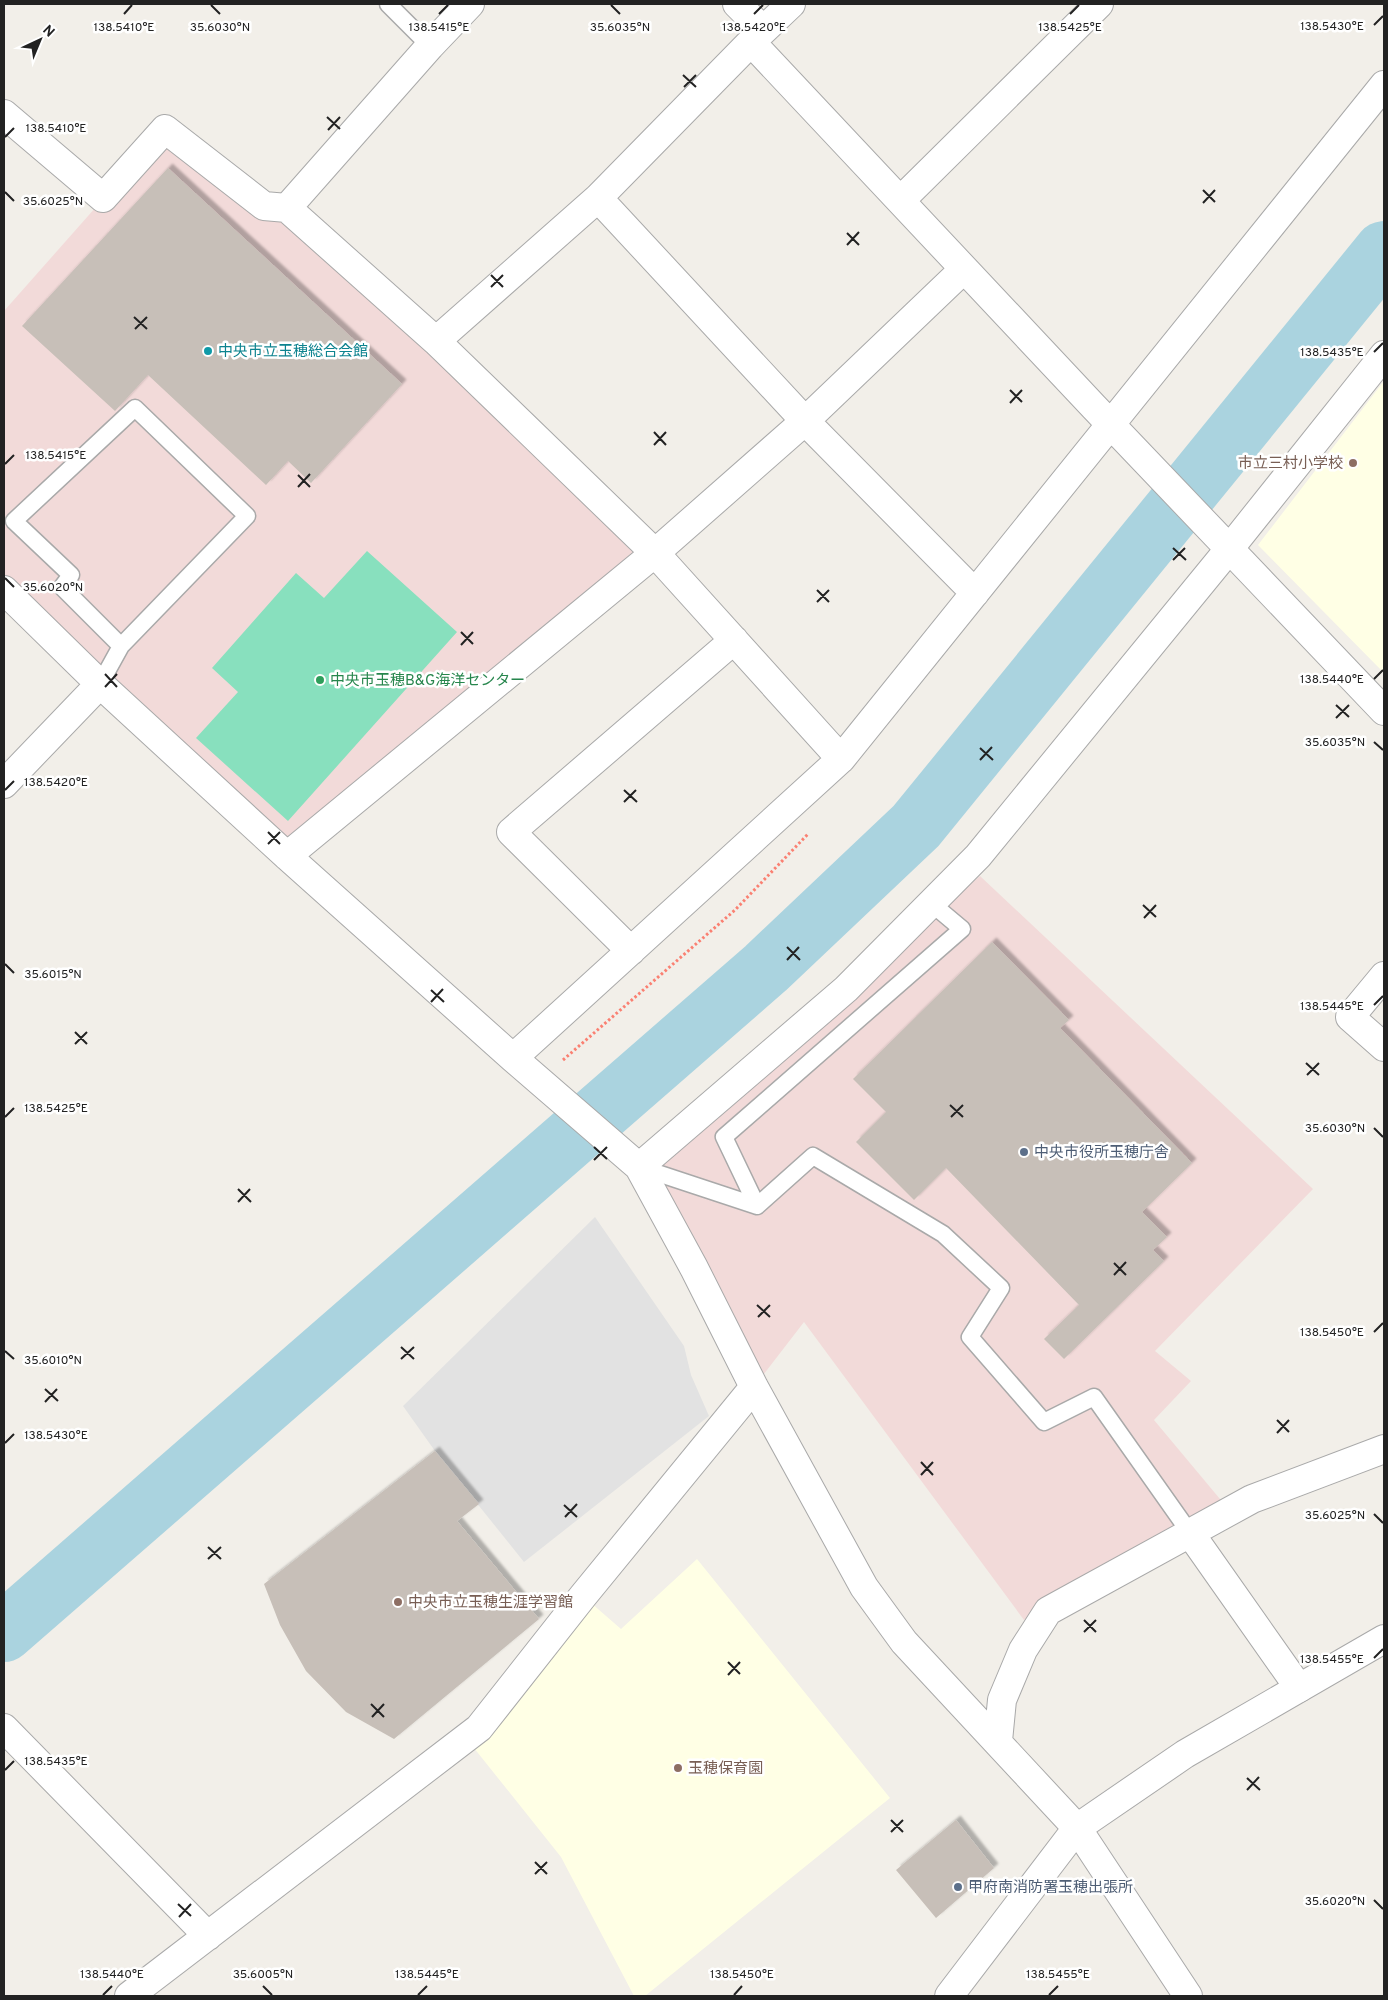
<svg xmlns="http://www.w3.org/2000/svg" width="1388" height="2000" viewBox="0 0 1388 2000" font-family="Overpass,'Noto Sans JP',sans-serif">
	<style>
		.commercial { fill: #f2dad9 }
		.education { fill: #ffffe5 }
		.pitch { fill: #88e0be }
		.parking { fill: #e2e2e2 }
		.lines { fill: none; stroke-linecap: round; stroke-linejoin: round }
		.river { stroke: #aad3df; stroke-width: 60 }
		.building { fill: #c7bfb8; filter: url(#shadow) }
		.service-casing { stroke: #a9a9a9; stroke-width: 19 }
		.minor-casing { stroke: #a9a9a9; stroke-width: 30 }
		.tertiary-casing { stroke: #a9a9a9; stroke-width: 30 }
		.path { stroke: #fa8072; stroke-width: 3; stroke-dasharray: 2.5 2.5; stroke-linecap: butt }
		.service { stroke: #fff; stroke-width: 16 }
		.minor { stroke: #fff; stroke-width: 28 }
		.tertiary { stroke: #fff; stroke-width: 28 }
		.ticks { fill: none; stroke: #222; stroke-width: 2 }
		.culture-dot { fill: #0f9aa8; stroke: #fff; stroke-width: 2 }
		.education-dot { fill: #8d6e63; stroke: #fff; stroke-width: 2 }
		.leisure-dot { fill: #2e9e5b; stroke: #fff; stroke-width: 2 }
		.service-dot { fill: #5c6f8a; stroke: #fff; stroke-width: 2 }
		.labels { text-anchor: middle; stroke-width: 5; stroke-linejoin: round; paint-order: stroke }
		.culture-label { font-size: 15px; fill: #0d838f; stroke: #fff; text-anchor: start }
		.education-label { font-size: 15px; fill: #785e54; stroke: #fff; text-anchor: start }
		.leisure-label { font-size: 15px; fill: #27864d; stroke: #fff; text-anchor: start }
		.service-label { font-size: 15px; fill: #4e5e75; stroke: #fff; text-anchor: start }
		.ticks-label { font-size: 12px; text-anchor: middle; fill: #222; stroke: #fff; stroke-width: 5; stroke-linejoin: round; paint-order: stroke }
	</style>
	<defs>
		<filter id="shadow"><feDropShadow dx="4.5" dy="-4.5" stdDeviation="1" flood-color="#0004"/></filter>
	</defs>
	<rect width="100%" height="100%" fill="#f2efe9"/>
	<!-- commercial -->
	<path class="commercial" d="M165,129L264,206L655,553L287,856L4,584V311Z
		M980,876L1313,1189L1155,1351L1191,1381L1154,1420L1230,1511L1024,1620L804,1322L754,1387L639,1167Z"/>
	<!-- education -->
	<path class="education" d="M1384,381V673L1258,545Z
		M697,1559L890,1798L645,1996H634L561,1857L466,1738L583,1596L621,1629Z"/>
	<!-- pitch -->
	<path class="pitch" d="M367,551L457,632L288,821L196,738L238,692L212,668L296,573L324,598Z"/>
	<!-- parking -->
	<path class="parking" d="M595,1217L684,1346L691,1375L709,1416L524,1562L435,1451L403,1406Z"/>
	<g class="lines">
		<!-- river -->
		<path class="river" d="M4,1632L766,968L916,826L1384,251"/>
	</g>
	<!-- building -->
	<path class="building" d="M168,168L402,384L311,483L288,461L266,485L148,375L115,411L22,326Z
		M992,942L1069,1020L1060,1028L1192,1163L1142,1212L1167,1237L1153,1250L1164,1261L1064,1359L1044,1339L1079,1305L946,1168L914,1200L856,1142L886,1112L853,1079Z
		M435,1451L479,1504L457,1521L539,1619L394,1739L346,1712L306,1671L280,1625L264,1584Z
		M956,1820L994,1868L936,1918L896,1870Z"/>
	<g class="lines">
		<!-- service casing -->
		<g class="service-casing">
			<path id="service" d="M388,4L430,46
				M100,684L121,646L247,516L135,408L14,521L71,575L62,587L121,646
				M639,1167L757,1206
				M757,1206L813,1156L943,1234L1001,1288L970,1337L1044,1422L1094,1397L1190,1533
				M757,1206L724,1137L962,929L931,903"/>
		</g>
		<!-- minor casing -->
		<g class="minor-casing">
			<path id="minor" d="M737,4L763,30
				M751,42L1094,407L1384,711
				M4,114L103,198L165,129L264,206L287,208L436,341L655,553L841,759
				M598,198L805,421L975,593
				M901,200L1099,4
				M287,208L430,46L470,4
				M436,341L598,198L751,42L791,4
				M4,590L100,684L287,856L513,1058L639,1167L694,1268L754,1387L864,1587L904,1642L1077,1828
				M4,784L100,684
				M287,856L655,553L805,421L964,269
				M631,951L511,832L734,640
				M1384,976L1350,1017L1384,1047
				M513,1058L841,759L1384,85
				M639,1167L846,989L978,856L1230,548L1384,355
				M1190,1533L1299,1688
				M4,1728L208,1936
				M998,1741L1002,1700L1023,1650L1048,1611L1252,1499L1384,1449
				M129,1996L479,1728L583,1596L754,1387"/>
		</g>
		<!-- tertiary casing -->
		<g class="tertiary-casing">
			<path id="tertiary" d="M1077,1828L1188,1996
				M949,1996L1077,1828L1185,1754L1384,1639"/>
		</g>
		<!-- path -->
		<path class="path" d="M563,1060L735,910L808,834"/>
		<!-- service -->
		<use href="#service" class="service"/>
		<!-- minor -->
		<use href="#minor" class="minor"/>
		<!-- tertiary -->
		<use href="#tertiary" class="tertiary"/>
	</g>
	<!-- ticks -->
	<path class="ticks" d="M211,5L220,14M611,5L620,14M124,14L132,5M439,14L448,5M754,14L763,5M1070,14L1079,5M1374,25L1383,16M683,75L696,87M684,87L696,75M327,117L340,129M328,130L340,117M5,137L14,128M1203,190L1215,202M5,192L14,201M1203,203L1215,190M847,233L859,245M847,245L859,232M491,275L503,287M491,287L503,275M134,317L147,329M135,329L147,317M1374,352L1383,343M1010,390L1022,402M1010,403L1022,390M654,432L666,445M654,445L666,432M5,464L14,455M298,475L310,487M298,487L310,474M1173,548L1186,560M1173,560L1185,548M5,578L14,587M817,590L829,602M817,602L829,590M461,632L473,644M461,645L473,632M105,674L117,687M1374,679L1383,670M105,687L117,674M1336,705L1349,717M1336,718L1349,705M1374,742L1383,750M980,748L993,760M980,760L992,747M5,790L14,781M624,790L637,802M624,802L636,790M268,832L280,844M268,844L280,832M1143,905L1156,917M1144,918L1156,905M787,947L800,960M787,960L799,947M5,964L14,973M431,990L444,1002M431,1002L443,989M1374,1005L1383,996M75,1032L87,1044M75,1044L87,1032M1306,1063L1319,1075M1307,1075L1319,1063M950,1105L963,1117M5,1117L14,1108M951,1117L963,1105M1374,1128L1383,1137M594,1147L607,1159M594,1160L607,1147M238,1189L251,1202M238,1202L250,1189M1114,1263L1126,1275M1114,1275L1126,1262M757,1305L770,1317M758,1317L770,1305M1374,1332L1383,1323M401,1347L414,1359M5,1351L14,1359M401,1359L414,1347M45,1389L58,1401M45,1402L57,1389M1277,1420L1289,1432M1277,1433L1289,1420M5,1443L14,1434M921,1462L933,1475M921,1475L933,1462M564,1505L577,1517M1374,1514L1383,1523M565,1517L577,1504M208,1547L221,1559M208,1559L221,1547M1084,1620L1096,1632M1084,1632L1096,1620M1374,1658L1383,1649M728,1662L740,1674M728,1675L740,1662M371,1704L384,1717M372,1717L384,1704M5,1770L14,1761M1247,1778L1260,1790M1247,1790L1259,1777M891,1820L903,1832M891,1832L903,1820M535,1862L547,1874M535,1874L547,1862M1374,1900L1383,1909M178,1904L191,1916M179,1917L191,1904M263,1986L272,1995M103,1995L112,1986M418,1995L427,1986M734,1995L742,1986M1049,1995L1058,1986"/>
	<!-- markers -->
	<circle class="culture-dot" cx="208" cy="351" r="5"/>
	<g class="education-dot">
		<circle cx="1353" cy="463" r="5"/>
		<circle cx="398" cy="1602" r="5"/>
		<circle cx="678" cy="1768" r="5"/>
	</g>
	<circle class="leisure-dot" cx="320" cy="680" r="5"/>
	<g class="service-dot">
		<circle cx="1024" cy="1152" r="5"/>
		<circle cx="958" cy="1887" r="5"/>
	</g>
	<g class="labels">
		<!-- culture labels -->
		<g class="culture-label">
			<text x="218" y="356">中央市立玉穂総合会館</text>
		</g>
		<!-- education labels -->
		<g class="education-label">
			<text x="1343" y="468" text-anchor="end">市立三村小学校</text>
			<text x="408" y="1607">中央市立玉穂生涯学習館</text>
			<text x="688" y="1773">玉穂保育園</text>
		</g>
		<!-- leisure labels -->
		<g class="leisure-label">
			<text x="330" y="685">中央市玉穂B&amp;G海洋センター</text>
		</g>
		<!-- service labels -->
		<g class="service-label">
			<text x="1034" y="1157">中央市役所玉穂庁舎</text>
			<text x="968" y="1892">甲府南消防署玉穂出張所</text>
		</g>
	</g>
	<g class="ticks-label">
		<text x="1332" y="30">138.5430°E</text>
		<text x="220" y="31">35.6030°N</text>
		<text x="620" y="31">35.6035°N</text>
		<text x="124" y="31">138.5410°E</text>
		<text x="439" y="31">138.5415°E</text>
		<text x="754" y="31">138.5420°E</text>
		<text x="1070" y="31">138.5425°E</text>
		<text x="56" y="132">138.5410°E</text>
		<text x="53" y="205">35.6025°N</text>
		<text x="1332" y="356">138.5435°E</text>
		<text x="56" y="459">138.5415°E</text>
		<text x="53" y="591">35.6020°N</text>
		<text x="1332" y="683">138.5440°E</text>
		<text x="1335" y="746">35.6035°N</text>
		<text x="56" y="786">138.5420°E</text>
		<text x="53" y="978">35.6015°N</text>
		<text x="1332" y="1010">138.5445°E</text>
		<text x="56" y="1112">138.5425°E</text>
		<text x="1335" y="1132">35.6030°N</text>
		<text x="1332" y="1336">138.5450°E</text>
		<text x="53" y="1364">35.6010°N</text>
		<text x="56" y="1439">138.5430°E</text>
		<text x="1335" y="1519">35.6025°N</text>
		<text x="1332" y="1663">138.5455°E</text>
		<text x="56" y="1765">138.5435°E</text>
		<text x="1335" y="1905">35.6020°N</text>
		<text x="112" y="1978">138.5440°E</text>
		<text x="427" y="1978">138.5445°E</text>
		<text x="742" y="1978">138.5450°E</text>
		<text x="1058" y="1978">138.5455°E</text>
		<text x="263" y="1978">35.6005°N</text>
	</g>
	<!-- border -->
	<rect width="1388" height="2000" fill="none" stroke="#222222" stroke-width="10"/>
	<!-- north arrow -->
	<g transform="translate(40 40) rotate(44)" stroke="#ffffff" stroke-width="4" paint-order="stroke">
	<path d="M0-4L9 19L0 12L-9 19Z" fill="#222222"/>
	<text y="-8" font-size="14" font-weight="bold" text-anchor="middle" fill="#222222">N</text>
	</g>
</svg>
